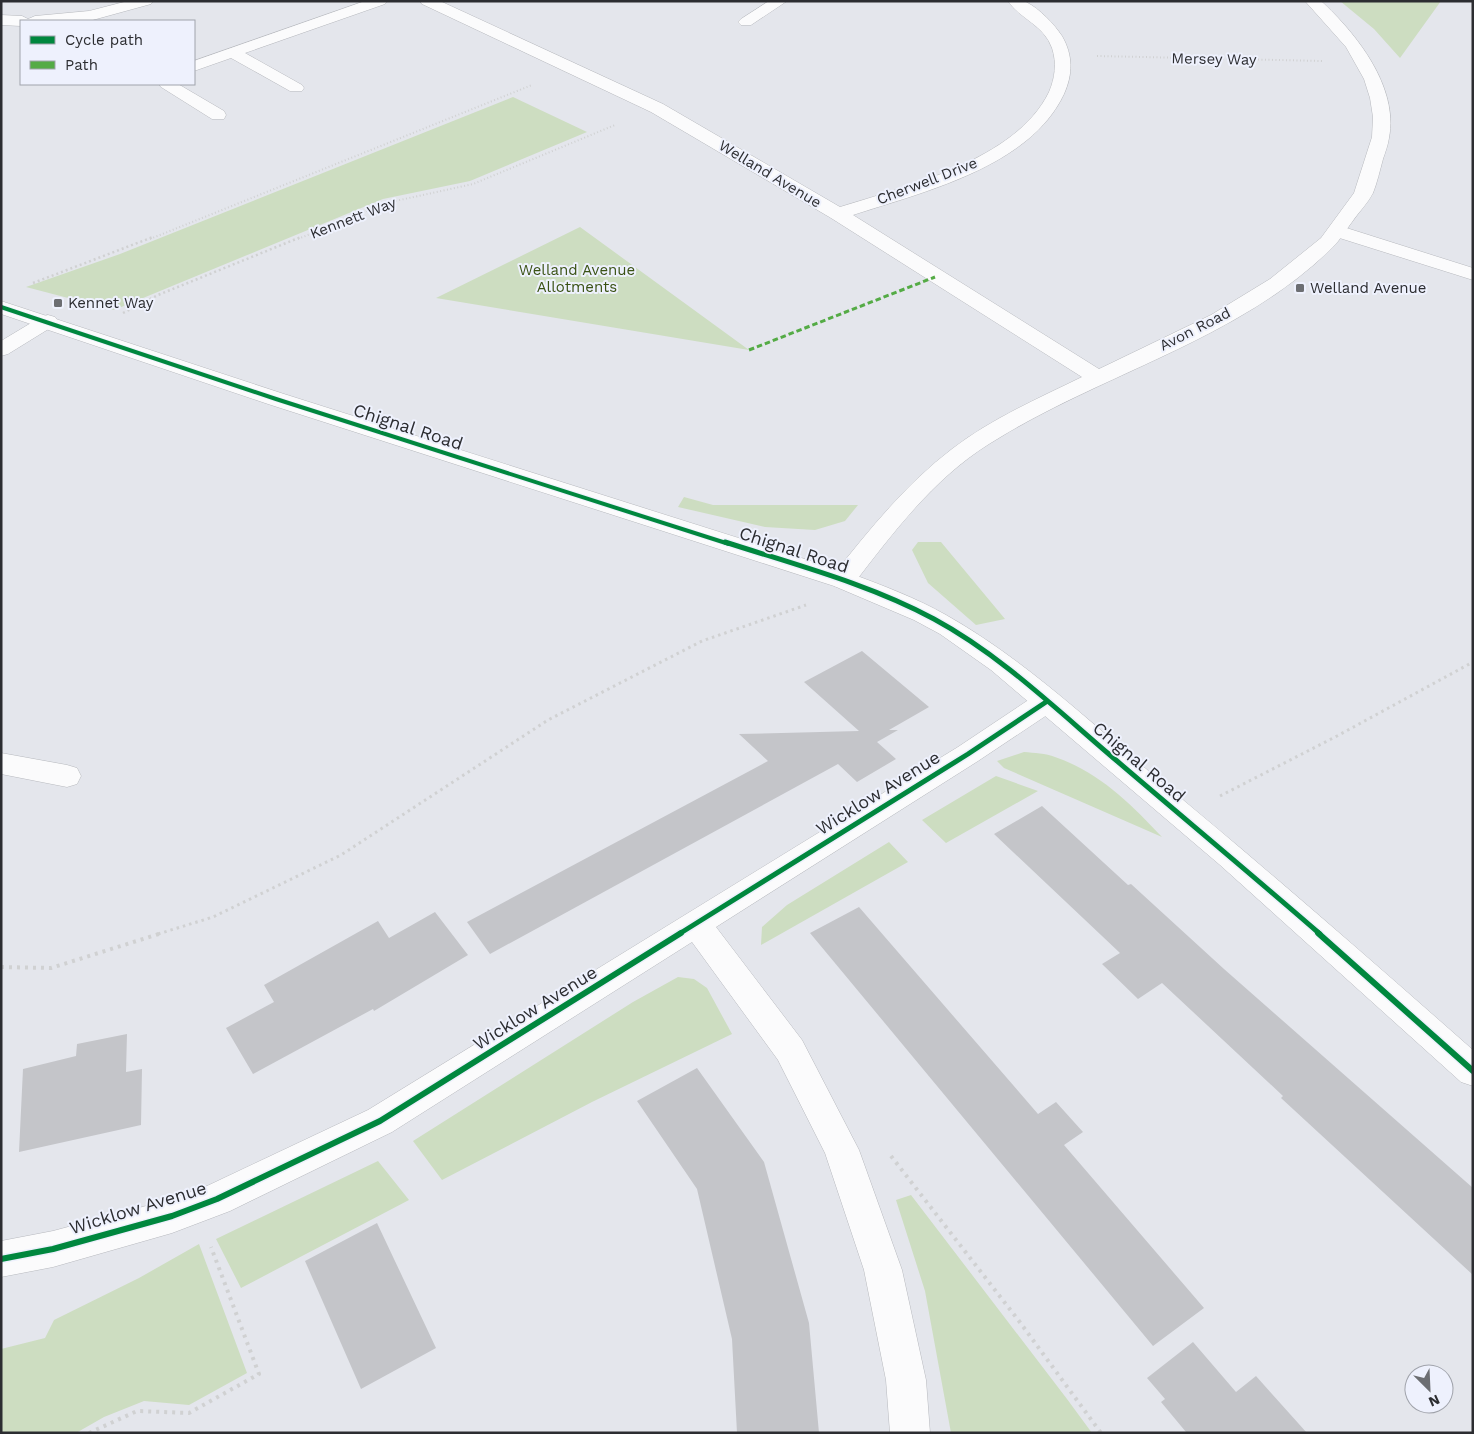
<svg xmlns="http://www.w3.org/2000/svg" width="1474" height="1434" viewBox="0 0 1474 1434" font-family="'Work Sans',sans-serif">
	<style>
		.green { fill: #cdddc1 }
		.building { fill: #c4c5c9 }
		.lines { fill: none; stroke-linecap: round; stroke-linejoin: round }
		.service-casing { stroke: #b7b9be; stroke-width: 1 }
		.minor-casing { stroke: #b7b9be; stroke-width: 1 }
		.tertiary-casing { stroke: #b7b9be; stroke-width: 1 }
		.path-far3 { stroke: #d0d1d2; stroke-width: 2; stroke-dasharray: 1 2.5; stroke-linecap: butt }
		.path-far2 { stroke: #d0d1d2; stroke-width: 2.5; stroke-dasharray: 2 3; stroke-linecap: butt }
		.path-far1 { stroke: #d0d1d2; stroke-width: 3; stroke-dasharray: 2.5 4; stroke-linecap: butt }
		.path { stroke: #d0d1d2; stroke-width: 4; stroke-dasharray: 3 5; stroke-linecap: butt }
		.service { fill: #fbfbfc; fill-rule: evenodd }
		.minor { fill: #fbfbfc; fill-rule: evenodd }
		.tertiary { fill: #fbfbfc; fill-rule: evenodd }
		.quiet { stroke: #54ab45; stroke-width: 3; stroke-dasharray: 5.5 3; stroke-linecap: butt }
		.cycleway-far2-casing { stroke: #eef1fd; stroke-width: 6 }
		.cycleway-far1-casing { stroke: #eef1fd; stroke-width: 8 }
		.cycleway-casing { stroke: #eef1fd; stroke-width: 9 }
		.cycleway-far2 { stroke: #00873e; stroke-width: 4 }
		.cycleway-far1 { stroke: #00873e; stroke-width: 5 }
		.cycleway { stroke: #00873e; stroke-width: 6 }
		.poi-dot { fill: #6c6e72; stroke: #eef1fd; stroke-width: 2 }
		.labels { text-anchor: middle; stroke-width: 4; stroke-linejoin: round; paint-order: stroke }
		.far-street-label { font-size: 15px; fill: #2c2d31; stroke: #eef1fd }
		.far-park-label { font-size: 15px; fill: #3a5214; stroke: #eef1fd }
		.far-poi-label { font-size: 15px; fill: #2c2d31; stroke: #eef1fd; text-anchor: start }
		.street-label { font-size: 18px; fill: #2c2d31; stroke: #eef1fd }
	</style>
	<rect width="100%" height="100%" fill="#e4e6ec"/>
	<!-- green -->
	<path class="green" d="M1340,1H1441L1400,58L1374,29Z
		M513,97L587,132L470,181L383,199L114,310L26,287L120,254Z
		M580,227L749,350L436,298Z
		M684,497L713,505H858L845,521L815,530L765,527L678,507Z
		M918,542H941L1005,619L976,625L928,583L912,550Z
		M1024,752C1034,753 1046,753 1055,757C1099,772 1131,804 1162,837L1004,768L997,761Z
		M996,776L1038,791L946,843L922,820Z
		M889,842L908,862L761,945L762,927L787,905Z
		M678,977L694,979L707,988L732,1034L592,1102L442,1180L413,1141L633,1002Z
		M378,1161L409,1200L241,1288L216,1239Z
		M911,1195L1067,1399L1092,1433H951L925,1291L896,1200Z
		M199,1244L247,1373L189,1405L144,1401L104,1417L76,1433H1V1349L45,1338L54,1320L139,1278Z"/>
	<!-- building -->
	<path class="building" d="M862,651L929,707L889,730H898L877,742L896,759L857,782L838,764L490,954L467,922L768,761L739,734L859,731L804,682Z
		M1042,806L1128,885L1131,884L1224,969L1473,1188V1275L1281,1098L1283,1096L1162,983L1138,999L1102,964L1120,953L994,834Z
		M859,907L1038,1114L1056,1102L1083,1132L1064,1145L1204,1308L1153,1346L810,933Z
		M435,912L468,955L374,1011L373,1009L253,1074L226,1028L274,1002L264,985L378,921L389,938Z
		M127,1034L126,1072L142,1069L141,1125L19,1152L23,1069L76,1056L77,1044Z
		M697,1068L764,1162L809,1323L819,1433H737L732,1339L697,1189L637,1101Z
		M377,1223L436,1348L361,1389L305,1261Z
		M1193,1342L1236,1392L1256,1376L1307,1433H1184L1186,1432L1161,1402L1165,1399L1147,1378Z"/>
	<g class="lines">
		<!-- service casing -->
		<g class="service-casing">
			<path id="service" d="M365,1H387L385,4L245,53L302,85L304,88L302,91H290L231,58L194,71V61Z
				M769,1H787L751,25H741L738,22L741,19Z
				M159,84H178L224,111L226,115L224,119H212L161,87Z
				M1337,225L1473,268V280L1330,235L1328,231L1330,227Z"/>
		</g>
		<!-- minor casing -->
		<g class="minor-casing">
			<path id="minor" d="M128,1H153L151,4L89,21H21V26L1,25V15L22,16L28,19L35,16L89,11Z
				M420,1H440L663,104L840,207C907,186 1016,160 1049,92C1055,78 1057,63 1052,48C1044,25 1020,19 1008,1C1013,1 1022,0 1026,2C1040,9 1054,24 1062,36C1073,55 1073,74 1064,94C1030,167 923,192 853,215L1099,369L1211,315L1270,279L1321,238L1354,193L1372,137L1373,117L1370,98L1364,79L1346,47L1305,1H1321C1356,33 1399,87 1389,138C1388,145 1385,153 1383,159C1380,170 1377,183 1373,193C1368,203 1358,213 1352,222C1346,230 1340,240 1333,247C1240,340 1099,374 989,444C933,479 892,534 852,586L843,588L834,586L830,580L834,574C870,529 906,484 952,449C991,419 1037,399 1082,377L831,218L651,112L422,4Z
				M48,315L55,317L58,321L55,325L8,354L1,356V341L41,317Z
				M1046,692L1056,695L1060,702L1056,709L978,761L716,927L802,1040L859,1150L902,1270L926,1380L930,1433H890L886,1380L864,1270L825,1153L778,1060L692,942L392,1132L230,1211L172,1233L53,1267L1,1277V1241L53,1231L172,1199L207,1186L368,1110L958,747L1036,695Z
				M1,753L67,765L77,768L81,776L77,784L67,787L1,774Z"/>
		</g>
		<!-- tertiary casing -->
		<g class="tertiary-casing">
			<path id="tertiary" d="M1,301L284,394L852,574C884,586 916,598 946,615C1026,660 1094,726 1164,784C1269,871 1371,960 1473,1050V1086L1461,1082L1220,865L991,670L940,634L914,620L834,586L268,404L1,314Z"/>
		</g>
		<!-- path-far3 -->
		<path class="path-far3" d="M1097,56L1323,61
			M150,239L532,85
			M298,239L386,203L473,184L615,125"/>
		<!-- path-far2 -->
		<path class="path-far2" d="M33,283L153,237
			M123,313L158,295L301,237"/>
		<!-- path-far1 -->
		<path class="path-far1" d="M1220,796L1337,736L1473,662
			M158,934L213,917L341,855L548,720L702,641L806,605"/>
		<!-- path -->
		<path class="path" d="M1,967L51,968L162,933
			M891,1156L1019,1321L1101,1433
			M89,1433L137,1411L189,1413L259,1374L211,1247"/>
		<!-- service -->
		<use href="#service" class="service"/>
		<!-- minor -->
		<use href="#minor" class="minor"/>
		<!-- tertiary -->
		<use href="#tertiary" class="tertiary"/>
		<!-- quiet -->
		<path class="quiet" d="M749,350L935,277"/>
		<!-- cycleway-far2 casing -->
		<g class="cycleway-far2-casing">
			<path id="cycleway-far2" d="M1,307L276,399L729,544"/>
		</g>
		<!-- cycleway-far1 casing -->
		<g class="cycleway-far1-casing">
			<path id="cycleway-far1" d="M725,542C796,565 869,584 934,619C999,654 1055,708 1110,755C1180,815 1251,874 1320,934
				M679,934L968,754L1046,702"/>
		</g>
		<!-- cycleway casing -->
		<g class="cycleway-casing">
			<path id="cycleway" d="M1318,933L1473,1071
				M1,1259L53,1249L172,1216L217,1199L380,1121L681,933"/>
		</g>
		<!-- cycleway-far2 -->
		<use href="#cycleway-far2" class="cycleway-far2"/>
		<!-- cycleway-far1 -->
		<use href="#cycleway-far1" class="cycleway-far1"/>
		<!-- cycleway -->
		<use href="#cycleway" class="cycleway"/>
	</g>
	<!-- markers -->
	<g class="poi-dot">
		<rect x="1295" y="283" width="10" height="10" rx="2.5"/>
		<rect x="53" y="298" width="10" height="10" rx="2.5"/>
	</g>
	<g class="labels">
		<!-- far-street labels -->
		<g class="far-street-label">
			<text transform="translate(1214 59) rotate(1)" y="5">Mersey Way</text>
			<text transform="translate(770 174) rotate(31)" y="5">Welland Avenue</text>
			<text transform="translate(927 181) rotate(-21)" y="5">Cherwell Drive</text>
			<text transform="translate(353 218) rotate(-21)" y="5">Kennett Way</text>
			<text transform="translate(1195 329) rotate(-27)" y="5">Avon Road</text>
		</g>
		<!-- far-park labels -->
		<g class="far-park-label">
			<text x="577" y="275">Welland Avenue<tspan x="577" dy="17">Allotments</tspan></text>
		</g>
		<!-- far-poi labels -->
		<g class="far-poi-label">
			<text x="1310" y="293">Welland Avenue</text>
			<text x="68" y="308">Kennet Way</text>
		</g>
		<!-- street labels -->
		<g class="street-label">
			<text transform="translate(408 427) rotate(18)" y="6">Chignal Road</text>
			<text transform="translate(794 550) rotate(18)" y="6">Chignal Road</text>
			<text transform="translate(1139 762) rotate(40)" y="6">Chignal Road</text>
			<text transform="translate(878 793) rotate(-32)" y="6">Wicklow Avenue</text>
			<text transform="translate(535 1008) rotate(-32)" y="6">Wicklow Avenue</text>
			<text transform="translate(138 1208) rotate(-17)" y="6">Wicklow Avenue</text>
		</g>
	</g>
	<!-- border -->
	<rect width="1474" height="1434" fill="none" stroke="#2c2d31" stroke-width="5"/>
	<!-- legend -->
	<rect x="20" y="20" width="175" height="65" fill="#eef1fd" stroke="#a0a3ab"/>
	<rect x="30" y="36" width="25" height="8" fill="#00873e" stroke="#a0a3ab"/>
	<text x="65" y="45" font-size="15" fill="#2c2d31">Cycle path</text>
	<rect x="30" y="61" width="25" height="8" fill="#54ab45" stroke="#a0a3ab"/>
	<text x="65" y="70" font-size="15" fill="#2c2d31">Path</text>
	<!-- north arrow -->
	<g transform="translate(1429 1389) rotate(156)"><circle r="24" fill="#eef1fd" stroke="#a0a3ab"/>
	<path d="M0-4L9 19L0 12L-9 19Z" fill="#6c6e72"/>
	<text y="-8" font-size="14" font-weight="bold" text-anchor="middle" fill="#2c2d31">N</text>
	</g>
</svg>
